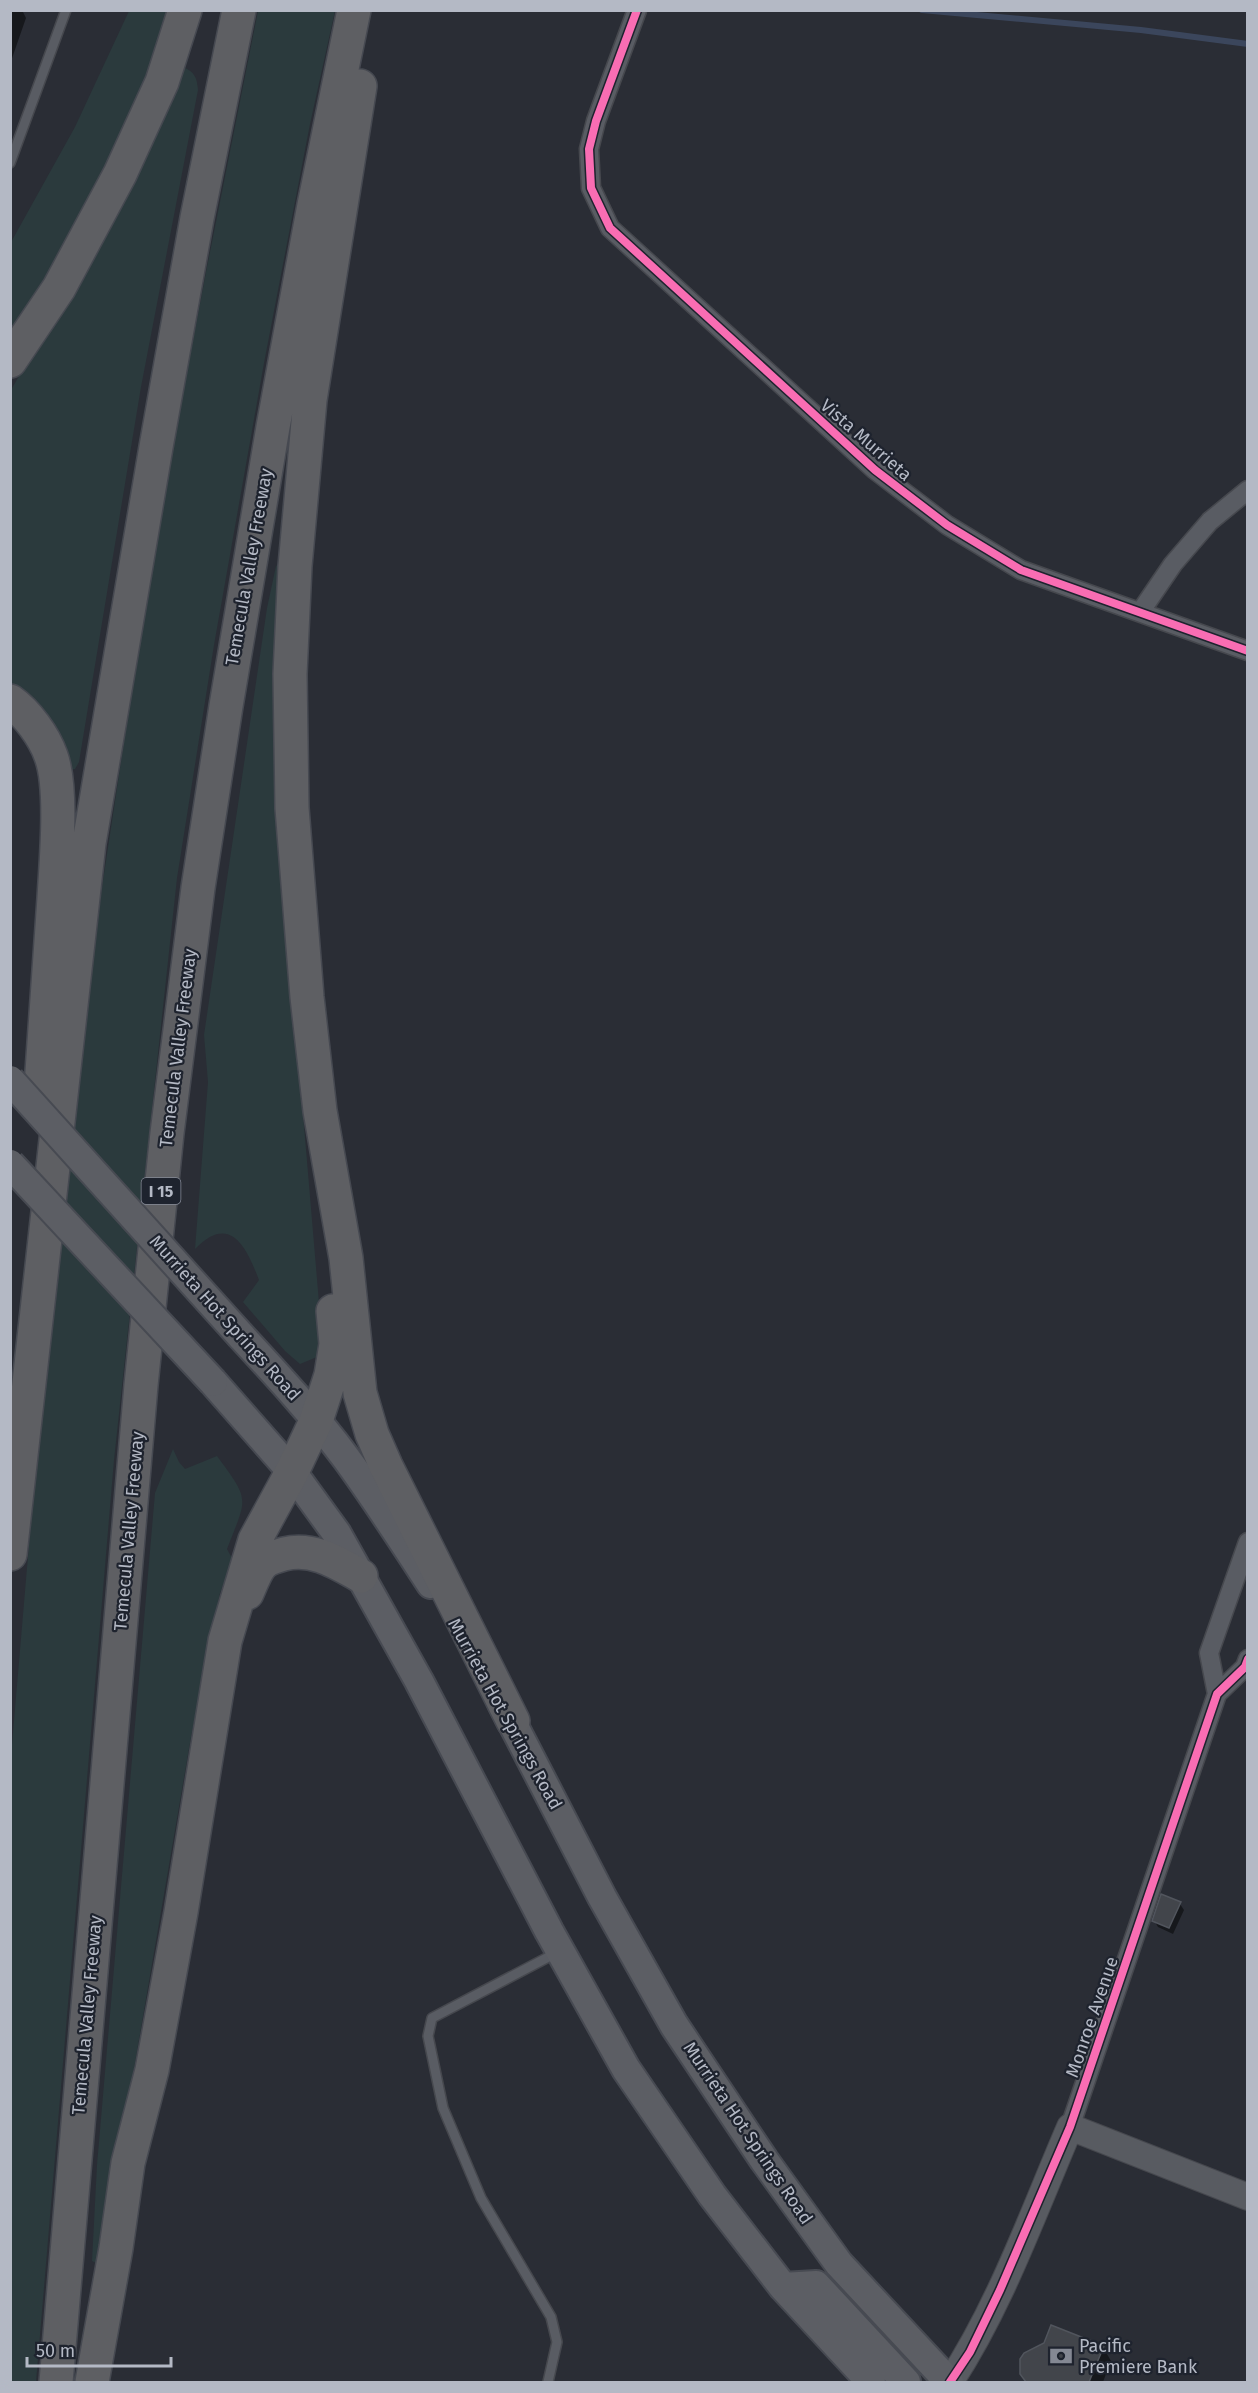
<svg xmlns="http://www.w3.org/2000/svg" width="1258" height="2393" viewBox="0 0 1258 2393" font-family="'Fira Sans',sans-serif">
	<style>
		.green { fill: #2b3a3d }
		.shadow { fill: #0007 }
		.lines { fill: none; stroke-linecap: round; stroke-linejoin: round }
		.stream { stroke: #3b465c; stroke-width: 6 }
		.building { fill: #42454b; stroke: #51555d; stroke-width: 1.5 }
		.lane-casing { stroke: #46484e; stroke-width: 12 }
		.street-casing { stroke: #46484e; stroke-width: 21 }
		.secondary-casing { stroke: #46484e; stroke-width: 28 }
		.primary-casing { stroke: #474a52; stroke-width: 32 }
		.highway-casing { stroke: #464951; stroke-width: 36 }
		.lane { stroke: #595c63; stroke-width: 9 }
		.street { stroke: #595c63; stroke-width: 18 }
		.secondary { stroke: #585b61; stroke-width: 26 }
		.primary { stroke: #5c5e64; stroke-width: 28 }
		.highway { stroke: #5e5f63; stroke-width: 33 }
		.primary-bridge-casing { stroke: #474a52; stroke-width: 32; stroke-linecap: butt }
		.primary-bridge { stroke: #5c5e64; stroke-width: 28 }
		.cycleway-casing { stroke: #1e232e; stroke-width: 11 }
		.cycleway { stroke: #f96db3; stroke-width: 8 }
		.labels { text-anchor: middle; stroke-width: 4.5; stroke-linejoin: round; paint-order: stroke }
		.shield { fill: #1e232e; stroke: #878c98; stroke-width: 1.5 }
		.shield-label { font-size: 16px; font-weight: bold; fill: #b4b9c5 }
		.street-label { font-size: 18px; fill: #b4b9c5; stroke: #1e232e }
		.poi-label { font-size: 18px; fill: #b4b9c5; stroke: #1e232e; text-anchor: start }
	</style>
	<rect width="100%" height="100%" fill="#2a2d35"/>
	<!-- green -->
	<path class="green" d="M129,11H173L165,36L109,163L37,299L11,330L10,244L75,127Z
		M258,11H335L310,124L264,363L214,645L177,878L114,1460L36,2382H11V1756L40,1415L102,887L152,557L206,272Z
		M183,67C195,72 197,78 198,90L141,387L79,762L75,769L69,770L11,688V390L74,281Z
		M281,563L293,996L322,1338L317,1357L300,1364L285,1351L243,1302L259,1280C247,1249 231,1212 195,1249L208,1082L204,1035L267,608L276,566Z
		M173,1449L179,1462L185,1469L217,1456C251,1502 247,1497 227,1549L233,1560L220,1593L191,1737L101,2261L96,2263L92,2261L97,2165L155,1493Z"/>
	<!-- shadow -->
	<path class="shadow" d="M10,10H22L26,18L10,64Z
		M1180,1904L1184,1910L1173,1934L1158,1927L1154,1920Z
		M1103,2347L1111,2361L1103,2382H1027L1022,2374Z"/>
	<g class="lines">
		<!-- stream -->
		<path class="stream" d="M922,10L1141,30L1248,44"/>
	</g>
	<!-- building -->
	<path class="building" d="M1161,1894L1181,1902L1169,1928L1152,1921Z
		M1051,2325L1104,2346L1089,2382H1026L1020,2374V2359L1024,2353L1044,2343Z"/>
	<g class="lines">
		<!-- lane casing -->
		<g class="lane-casing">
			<path id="lane" d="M10,163L66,10
				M548,2382L557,2342L551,2317L481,2198L443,2108L428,2036L432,2018L558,1952"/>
		</g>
		<!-- street casing -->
		<g class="street-casing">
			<path id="street" d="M637,10L596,121L589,149L591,188L610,228L875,470L947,525L1021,570L1248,651
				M1141,611L1173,564L1210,521L1248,490
				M1217,1694L1209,1653L1248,1542
				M1070,2127L1217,1694L1245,1667L1248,1659"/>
		</g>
		<!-- secondary casing -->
		<g class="secondary-casing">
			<path id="secondary" d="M950,2382C1001,2304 1033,2213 1070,2127L1248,2197"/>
		</g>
		<!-- primary casing -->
		<g class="primary-casing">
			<path id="primary" d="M241,1336C277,1375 314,1415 346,1458C376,1499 403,1541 431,1584
				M213,1382L292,1472L337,1534L419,1681L549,1931L626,2069L712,2195L783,2287L871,2382
				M502,1703L602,1897L674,2025L764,2160L839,2264L949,2382
				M783,2287L816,2285L906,2382"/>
		</g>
		<!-- highway casing -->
		<g class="highway-casing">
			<path id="highway" d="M360,86L310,400L295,566L290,674L292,808L307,997L320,1111L346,1258L360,1393L372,1434L386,1466L513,1721
				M10,361L59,288L120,174L162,82L185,10
				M10,701C27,713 44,736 51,756C63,788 56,862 54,898C50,961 45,1023 41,1086
				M10,1554L89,843L156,447L197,218L239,10
				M247,1593C251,1584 256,1570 262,1564C267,1559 277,1556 284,1554C313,1547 336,1562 361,1576
				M56,2382L141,1385L167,1133L198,888L226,706L273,427L314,205L354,10
				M92,2382L116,2248L128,2163L152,2070L181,1912L225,1641L255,1540L292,1472L316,1421L331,1375L336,1344L333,1311"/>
		</g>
		<!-- lane -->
		<use href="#lane" class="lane"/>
		<!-- street -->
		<use href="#street" class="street"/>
		<!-- secondary -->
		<use href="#secondary" class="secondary"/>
		<!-- primary -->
		<use href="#primary" class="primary"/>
		<!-- highway -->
		<use href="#highway" class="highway"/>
		<!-- primary-bridge casing -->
		<g class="primary-bridge-casing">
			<path id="primary-bridge" d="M10,1080L241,1336
				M10,1164L213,1382"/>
		</g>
		<!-- primary-bridge -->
		<use href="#primary-bridge" class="primary-bridge"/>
		<!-- cycleway casing -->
		<g class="cycleway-casing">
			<path id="cycleway" d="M637,10L596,121L589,149L591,188L610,228L875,470L947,525L1021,570L1248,651
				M950,2382L970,2352L1000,2290L1070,2127L1217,1694L1245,1667L1248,1659"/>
		</g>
		<!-- cycleway -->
		<use href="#cycleway" class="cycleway"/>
	</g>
	<!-- icons -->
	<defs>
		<g id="bank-bare" transform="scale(1.8)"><path d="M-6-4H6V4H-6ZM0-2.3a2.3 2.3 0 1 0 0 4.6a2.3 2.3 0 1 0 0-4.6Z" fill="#848893" stroke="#1e232e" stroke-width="2.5" paint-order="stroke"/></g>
	</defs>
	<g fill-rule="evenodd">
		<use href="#bank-bare" x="1061" y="2356"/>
	</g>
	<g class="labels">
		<!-- shield labels -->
		<rect class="shield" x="141.5" y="1178" width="39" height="26" rx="4.5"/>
		<g class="shield-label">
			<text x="161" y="1197">I 15</text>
		</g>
		<!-- street labels -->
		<g class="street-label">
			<text transform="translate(866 440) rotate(41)" y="6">Vista Murrieta</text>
			<text transform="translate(249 567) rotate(-80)" y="6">Temecula Valley Freeway</text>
			<text transform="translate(178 1048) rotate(-83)" y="6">Temecula Valley Freeway</text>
			<text transform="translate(225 1318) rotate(48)" y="6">Murrieta Hot Springs Road</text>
			<text transform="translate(129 1531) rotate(-85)" y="6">Temecula Valley Freeway</text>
			<text transform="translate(505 1714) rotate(61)" y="6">Murrieta Hot Springs Road</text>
			<text transform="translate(87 2015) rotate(-85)" y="6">Temecula Valley Freeway</text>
			<text transform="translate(1092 2017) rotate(-71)" y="6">Monroe Avenue</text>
			<text transform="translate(748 2133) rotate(56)" y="6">Murrieta Hot Springs Road</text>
		</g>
		<!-- poi labels -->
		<g class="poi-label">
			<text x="1079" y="2352">Pacific<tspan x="1079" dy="21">Premiere Bank</tspan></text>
		</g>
	</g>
	<!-- border -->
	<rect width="1258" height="2393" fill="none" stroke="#b4b9c5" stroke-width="24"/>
	<!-- scale -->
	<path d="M27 2357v9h144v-9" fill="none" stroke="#b4b9c5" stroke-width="3"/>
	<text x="36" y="2357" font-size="18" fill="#b4b9c5" stroke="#1e232e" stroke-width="4.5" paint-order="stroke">50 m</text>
</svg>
